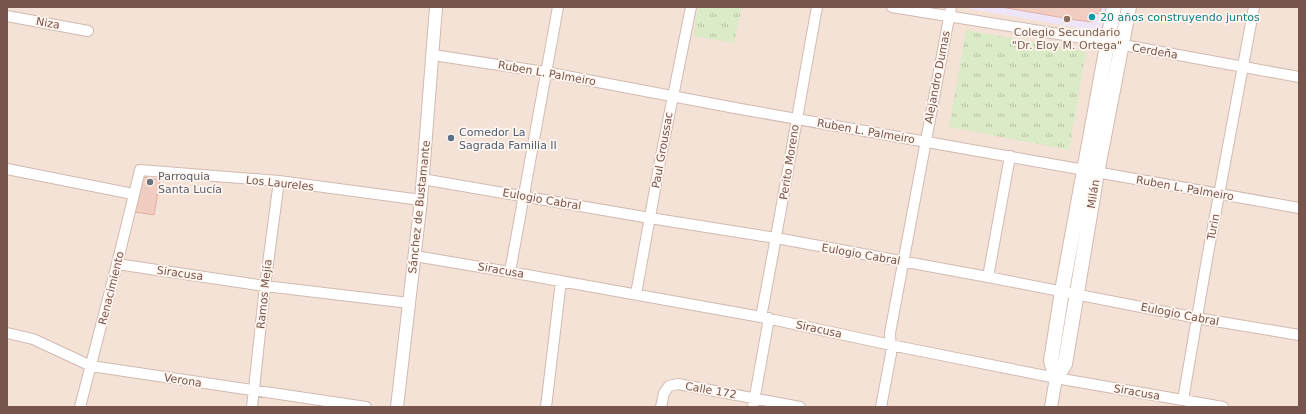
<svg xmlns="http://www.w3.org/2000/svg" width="1306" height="414" viewBox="0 0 1306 414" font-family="'DejaVu Sans',sans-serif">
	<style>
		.residential { fill: #f4e2d7 }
		.education { fill: #eee5f9 }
		.park { fill: url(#park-tufts) }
		.building { fill: #f1ccc1; stroke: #e4b0a1 }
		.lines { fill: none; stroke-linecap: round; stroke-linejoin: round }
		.minor-casing { stroke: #d1bab1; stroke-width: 12 }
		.tertiary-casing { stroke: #d1bab1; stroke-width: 14 }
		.secondary-casing { stroke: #d4b9ae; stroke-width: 16 }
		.minor { stroke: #fff; stroke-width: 10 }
		.tertiary { stroke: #fff; stroke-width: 12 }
		.secondary { stroke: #fff; stroke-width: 14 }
		.culture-dot { fill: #0f9aa8; stroke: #fff6ef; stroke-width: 1.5 }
		.education-dot { fill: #8d6e63; stroke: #fff6ef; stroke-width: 1.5 }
		.service-dot { fill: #5c6f8a; stroke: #fff6ef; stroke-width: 1.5 }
		.worship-dot { fill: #6b7280; stroke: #fff6ef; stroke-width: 1.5 }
		.labels { text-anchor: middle; stroke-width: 3.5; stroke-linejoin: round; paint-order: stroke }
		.culture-label { font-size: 11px; fill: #0d838f; stroke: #fff6ef; text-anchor: start }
		.street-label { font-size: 11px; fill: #77544c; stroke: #fff6ef }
		.education-label { font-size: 11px; fill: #785e54; stroke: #fff6ef }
		.service-label { font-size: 11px; fill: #4e5e75; stroke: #fff6ef; text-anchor: start }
		.worship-label { font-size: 11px; fill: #5b616d; stroke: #fff6ef; text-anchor: start }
	</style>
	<defs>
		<pattern id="park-tufts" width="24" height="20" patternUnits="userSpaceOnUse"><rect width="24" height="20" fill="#dbeac7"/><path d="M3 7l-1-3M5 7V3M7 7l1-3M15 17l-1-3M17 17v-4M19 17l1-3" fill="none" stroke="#b6c0a4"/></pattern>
	</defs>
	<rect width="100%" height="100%" fill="#fcf1e9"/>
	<!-- residential -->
	<path class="residential" d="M7,7H1299V407H7Z"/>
	<!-- education -->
	<path class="education" d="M961,7H1105L1101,32Z"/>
	<!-- park -->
	<path class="park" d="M698,7H742L734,43L693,36Z
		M966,30L1086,52L1069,150L949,127Z"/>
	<!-- building -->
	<path class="building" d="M1001,7H1101L1100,14L1093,13L1092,22L1076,20Z
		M142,177L160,180L154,215L135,212Z"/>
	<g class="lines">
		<!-- minor casing -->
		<g class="minor-casing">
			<path id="minor" d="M892,7L1107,42L1299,77
				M7,16L88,31
				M433,55L545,72L735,108L1299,208
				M7,169L133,194
				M422,179L650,218L776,238L988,277L1197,318L1299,335
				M415,256L510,272L761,317L891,345L1056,378L1223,407
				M117,264L265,286L409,303
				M510,272L558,7
				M988,277L1010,156
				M636,294L661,156L691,7
				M761,317C781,214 798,110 817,7
				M7,333L33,339L91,366L366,407
				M1183,400L1207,259L1254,7
				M80,407L117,264L140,170L279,181L421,200
				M252,407L265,286L279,181
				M546,407L561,281
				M661,407L664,393L669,386L678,384L800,407
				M753,407L769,318
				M881,407L891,354L890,333L951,7"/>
		</g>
		<!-- tertiary casing -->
		<g class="tertiary-casing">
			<path id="tertiary" d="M397,407L421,200L436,7
				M1051,407L1056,378"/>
		</g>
		<!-- secondary casing -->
		<g class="secondary-casing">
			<path id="secondary" d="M1056,378L1065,364L1097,173L1129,7
				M1056,378L1051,361L1062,291L1114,7"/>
		</g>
		<!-- minor -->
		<use href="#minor" class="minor"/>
		<!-- tertiary -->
		<use href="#tertiary" class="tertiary"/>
		<!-- secondary -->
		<use href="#secondary" class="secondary"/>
	</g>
	<!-- markers -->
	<circle class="culture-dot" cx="1092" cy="17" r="4"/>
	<circle class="education-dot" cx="1067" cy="19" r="4"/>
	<circle class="service-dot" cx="451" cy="138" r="4"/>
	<circle class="worship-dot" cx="150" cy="182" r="4"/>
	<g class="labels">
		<!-- culture labels -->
		<g class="culture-label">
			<text x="1100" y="21">20 años construyendo juntos</text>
		</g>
		<!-- street labels -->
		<g class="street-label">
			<text transform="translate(48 23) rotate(10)" y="4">Niza</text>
			<text transform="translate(1155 51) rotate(10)" y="4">Cerdeña</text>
			<text transform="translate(547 73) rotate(10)" y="4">Ruben L. Palmeiro</text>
			<text transform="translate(937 77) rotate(-79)" y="4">Alejandro Dumas</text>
			<text transform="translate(866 131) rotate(10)" y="4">Ruben L. Palmeiro</text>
			<text transform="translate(662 150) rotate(-80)" y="4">Paul Groussac</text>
			<text transform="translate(789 162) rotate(-81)" y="4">Perito Moreno</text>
			<text transform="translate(280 183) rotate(6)" y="4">Los Laureles</text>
			<text transform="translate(1185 188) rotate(10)" y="4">Ruben L. Palmeiro</text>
			<text transform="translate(1093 194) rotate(-81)" y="4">Milán</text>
			<text transform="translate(542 199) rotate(10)" y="4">Eulogio Cabral</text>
			<text transform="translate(419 207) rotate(-84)" y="4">Sánchez de Bustamante</text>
			<text transform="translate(1213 227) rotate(-79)" y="4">Turin</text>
			<text transform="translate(861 254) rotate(10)" y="4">Eulogio Cabral</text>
			<text transform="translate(501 270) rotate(10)" y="4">Siracusa</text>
			<text transform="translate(180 273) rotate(8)" y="4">Siracusa</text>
			<text transform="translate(111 288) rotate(-76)" y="4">Renacimiento</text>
			<text transform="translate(264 294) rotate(-84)" y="4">Ramos Mejía</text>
			<text transform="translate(1180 314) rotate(11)" y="4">Eulogio Cabral</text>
			<text transform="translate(819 329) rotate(12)" y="4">Siracusa</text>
			<text transform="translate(183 380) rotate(9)" y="4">Verona</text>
			<text transform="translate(711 390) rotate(10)" y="4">Calle 172</text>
			<text transform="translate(1137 392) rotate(10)" y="4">Siracusa</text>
		</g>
		<!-- education labels -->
		<g class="education-label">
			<text x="1067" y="36">Colegio Secundario<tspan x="1067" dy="13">"Dr. Eloy M. Ortega"</tspan></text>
		</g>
		<!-- service labels -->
		<g class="service-label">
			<text x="459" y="136">Comedor La<tspan x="459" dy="13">Sagrada Familia II</tspan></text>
		</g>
		<!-- worship labels -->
		<g class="worship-label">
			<text x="158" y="180">Parroquia<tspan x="158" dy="13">Santa Lucía</tspan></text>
		</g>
	</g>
	<!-- border -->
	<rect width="1306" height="414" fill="none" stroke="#77544c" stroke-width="16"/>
</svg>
